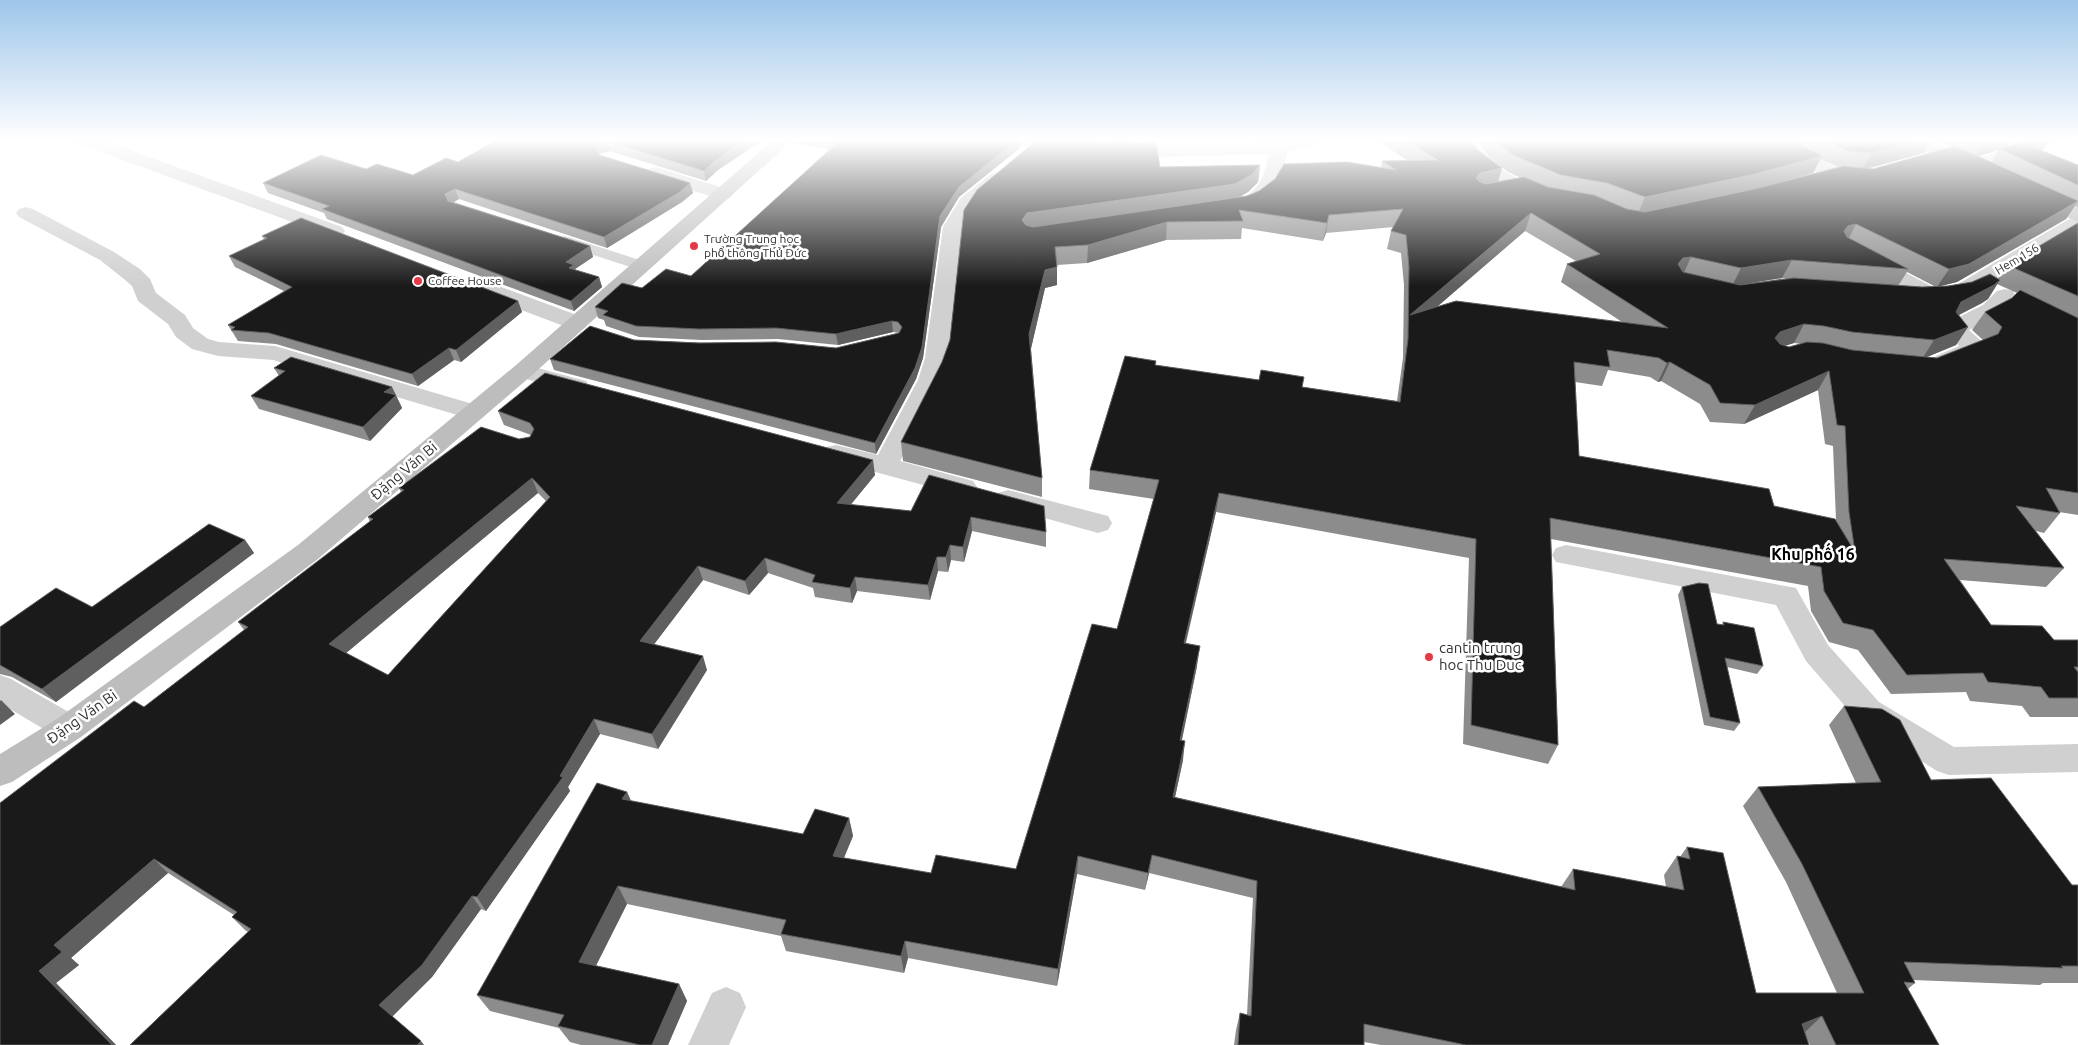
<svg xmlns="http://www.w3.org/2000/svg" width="2078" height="1045" viewBox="0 0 2078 1045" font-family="Ubuntu,sans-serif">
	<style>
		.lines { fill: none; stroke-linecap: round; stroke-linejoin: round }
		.lane { fill: #d0d0d0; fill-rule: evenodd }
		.street { fill: #d0d0d0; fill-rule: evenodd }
		.secondary { fill: #bdbdbd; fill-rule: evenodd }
		.wall { fill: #8c8c8c; fill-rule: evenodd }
		.shaded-wall { fill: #5f5f5f }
		.building { fill: #1a1a1a; stroke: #5f5f5f; fill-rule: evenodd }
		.poi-dot { fill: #e63946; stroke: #fff; stroke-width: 2 }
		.labels { text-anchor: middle; stroke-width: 5; stroke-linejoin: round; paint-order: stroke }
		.far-poi-label { font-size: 12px; fill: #333; stroke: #fff; text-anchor: start }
		.far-street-label { font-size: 12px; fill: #333; stroke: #fff }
		.street-label { font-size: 15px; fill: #333; stroke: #fff }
		.poi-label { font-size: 15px; fill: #333; stroke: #fff; text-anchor: start }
		.neighbourhood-label { font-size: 16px; font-weight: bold; fill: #000; stroke: #fff }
	</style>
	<rect width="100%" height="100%" fill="#fff"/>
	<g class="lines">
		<!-- lane -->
		<path class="lane" d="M2035,140H2056L2054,143L1976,168H1966L1964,165L1966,162Z
			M565,236L649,263L651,266L649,269L643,271L559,244L557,241L559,238Z"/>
		<!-- street -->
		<path class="street" d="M76,140H102L342,227L345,231L342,235L335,237L328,235L79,144Z
			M1011,140H1060L1077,143L1080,147L1077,151L1071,152L1020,145L1014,144Z
			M1290,140H1322L1319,144L1288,151C1282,176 1269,218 1235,209L1232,205C1236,199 1243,198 1249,194C1263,184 1265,169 1269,154L1121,158L1115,156L1112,152L1115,148L1121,146L1280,143Z
			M1456,140H1474C1498,172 1511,176 1547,191L1550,195L1547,199L1540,201L1493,182L1474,166Z
			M1784,142L1790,143L1842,171L1844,175L1842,179L1835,181L1828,179L1778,151L1775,147L1778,143Z
			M655,167L730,190L733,194L730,198L723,200L648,177L646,173L648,169Z
			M998,172L1005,174L1008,178L992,194L976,206L963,227L949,358L942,380L900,461L973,481L977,487L973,493L964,496L827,459L823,453L827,447L836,445L878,455L918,380L925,358L943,227L961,198L991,174Z
			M26,207L33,209L114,252L140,269L150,279L156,293L185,315L193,328L208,339L219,342L275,346L483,407L486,412L483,417L474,420L273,360L218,356L192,349L176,337L168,324L138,301L132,286L124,279L100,260L19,217L16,213L19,209Z
			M2078,216V231L1973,294L1934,303L1926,301L1863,266L1859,262L1863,258L1870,256L1877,258L1937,289L1958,284L2071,218Z
			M482,280L585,318L588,323L585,328L577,330L569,328L474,292L471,287L474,282Z
			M2005,289L2013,291L2016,296C2004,313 1987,321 1969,330L1988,347C1983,354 1953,368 1944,368C1941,368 1938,367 1936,366L1932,361L1936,356L1959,346L1946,330L1951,321L1983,305L1997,291Z
			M523,364L586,381L589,386L586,391L577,393L515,376L511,371L515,366Z
			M1008,490L1108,516L1112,523L1108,530L1098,533L998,505L995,499L998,493Z
			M1566,545L1796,588L1828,645L1879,702L1954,747L2078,744V772L1949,775L1937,771L1857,720L1806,661L1776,605L1556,562L1552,555L1556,548Z
			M0,675L11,679L81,719L85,728L81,737L69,741L57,737L0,703Z
			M726,987L740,993L746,1007L729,1045H688L712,993Z"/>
		<!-- secondary -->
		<path class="secondary" d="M773,140H793L531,376L318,559L81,737L12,782L0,786V754L57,719L298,545L515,366Z
			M1906,140H1930L1980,162L1982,166L1980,170L1973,172L1966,170L1909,144Z
			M2037,190L2078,208V222L2030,200L2027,196L2030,192Z"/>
	</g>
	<!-- wall -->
	<path class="wall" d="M497,140H763L718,170L706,181L610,151L601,153L600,155L690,183L693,193L682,202L607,248L459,199L453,202L590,246L593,257L575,269L576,270L599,277L602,287L574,311L327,219L324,213L268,193L263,183L366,169L413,175L458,162Z
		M793,140H1021V147L959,197L941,227L923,358L916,379L876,454L554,370L550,359L634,340L836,348L899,333L893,332L838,345L778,339L702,340L639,337L606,326L604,320L598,318L595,307L642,288L691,276L828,151V149L793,143Z
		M1037,140H1131V142L1160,167L1260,165L1258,182L1248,192L1239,197L1381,168L1382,161H1408L1377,140H1470L1498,182L1521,178L1508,172L1489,157L1476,140H1931L1924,153L1869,168L1873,169L1950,147L1934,140H2012L2008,146L2048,142L2042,151L2078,165V208L2075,206L2066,219L1957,282L1939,286H1948L1998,279L2007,265L2078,223V515L2059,512L2060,513L2044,533L2036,531L2064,568L2046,587L1960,580L1991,625L2054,640H2078V717H2030L2022,706L1970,701L1966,692L1891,694L1858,650L1829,642L1811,611L1808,586L1551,539L1558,745L1548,764L1463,744L1469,558L1216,512L1186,643L1197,666L1182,740L1183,760L1175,797L1561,887L1573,869L1666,887L1664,875L1677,856L1680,857L1687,847L1756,993H1837L1786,882L1743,806L1758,787L1856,783L1829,725L1844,706L1931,780L2072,885H2078V983H2043L2040,985L1913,980L1915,983L1908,989L1939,1045H1810L1807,1039L1809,1045H1381L1364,1042V1045H1234L1236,1030L1240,1013L1247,1015L1253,898L1149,873L1145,890L1077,874L1057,986L908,958L904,973L786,951L781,936L627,904L596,966L679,984L687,1001L668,1045H581L570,1042L559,1028L490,1011L477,995L627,792L631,801L803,834L849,818L853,836L844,858L931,873L1016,869L1117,629L1154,499L1089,489L1090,470L1155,365L1397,401L1403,358L1404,285L1401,253L1387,249L1391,231L1394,227L1326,233L1323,241L1242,228L1241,239L1166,240L1087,263L1057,265V285L1045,288L1031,348L1042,478V497L903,461L901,442L942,362ZM1999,149L1992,162L1978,156L1983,155ZM1820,159L1838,167L1752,190L1813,173ZM1525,231L1576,261L1567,264L1561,282L1622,322L1437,306ZM1907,272L1936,287H1922L1898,286ZM1782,278H1787L1751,283ZM1997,284L2017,293L2012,298L1985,312L1972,330L1983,340L1937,358L1927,357L1956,345L1968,327L1959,315L1982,303L1988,299ZM1794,343L1802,344L1789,347L1785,346ZM1608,370L1650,377L1658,382L1661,381L1700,404L1710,422L1744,424L1818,390L1825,444L1833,446L1836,520L1774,506L1579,456L1575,382L1602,386Z
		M262,236L518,301L522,312L461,362L454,360L418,386L276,344L238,341L228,325L284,291L235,267L229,256L264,239Z
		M274,368L392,387L402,408L370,441L259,409L251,396L279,376Z
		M498,411L875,475L850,505L911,511L929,475L1046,532V547L972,531L964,562L951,560L948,572L938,571L930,600L857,591L852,603L815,597L813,588L768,573L749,595L703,580L654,644L707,670L658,749L600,734L568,787L570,791L486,911L481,909L432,977L392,1016L424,1045H130L248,932L245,930L232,917L234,915L168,873L71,958L79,965L56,983L116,1045H0L144,707L244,630L238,622L370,522L368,517L401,492L399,488L519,439L530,437L531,435L504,425ZM538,493L546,501L388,675L346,653Z
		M245,540L254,553L56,702L12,677L0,674V627L92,607Z
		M1682,587L1717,624L1722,625L1723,622L1763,666L1757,674L1727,667L1740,723L1734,731L1704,725L1678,595Z"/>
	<!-- shaded-wall -->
	<path class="shaded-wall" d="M746,140H763L718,170L706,181L704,171L716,160Z
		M1017,140H1021V147L959,197L941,227L923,358L916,379L876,454L875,443L940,216L959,187Z
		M1918,140H1931L1924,153L1862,170L1871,153Z
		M1986,140H2012L2008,147L1973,158L1983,141Z
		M607,141L610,151L601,153L598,158L596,148L599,143Z
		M2048,142L2037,159L2033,147Z
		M1822,156L1813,173L1743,192L1638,214L1645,197Z
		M1260,165L1258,182L1248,192L1232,201L1027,231L1022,220L1027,213Z
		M1502,168L1497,186L1471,195L1476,178L1480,173Z
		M690,183L693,193L682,202L607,248L604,237Z
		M455,189L459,199L449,205L445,194Z
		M2078,201L2066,219L1957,282L1937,287L1949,269Z
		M1531,213L1525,231L1408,332L1410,315Z
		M1329,215L1326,233L1323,241L1327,223Z
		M1167,222L1166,240L1087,263L1088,245Z
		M1856,224L1847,242L1844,231L1848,226Z
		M590,246L593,257L575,269L577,276L572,279L566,262Z
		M1691,257L1683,275L1678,264L1683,258Z
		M1792,260L1782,278L1732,286L1741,268Z
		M1057,267V285L1045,288L1030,353L1029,334L1045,270Z
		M599,277L602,287L574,311L571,301Z
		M2000,280L1988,299L1982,303L1949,320L1961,302Z
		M518,301L522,312L461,362L456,350Z
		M892,321L893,332L838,345L836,334Z
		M1804,324L1794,343L1770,350L1775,338L1780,332Z
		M1968,327L1956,345L1922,359L1934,340Z
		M449,348L454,360L418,386L412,374Z
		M1670,362L1661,381L1658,382L1667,363Z
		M1829,371L1818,390L1744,424L1755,405Z
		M392,387L402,408L370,441L363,427L384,392Z
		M873,460L875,475L840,518L837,503Z
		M532,478L538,493L339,659L329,644Z
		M1219,493L1216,512L1181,662L1184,643Z
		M971,517L972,531L964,562L963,547Z
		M245,540L254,553L56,702L42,689Z
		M950,545L951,560L948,572L946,557Z
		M937,557L938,571L930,600L928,585Z
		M765,558L768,573L749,595L745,581Z
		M698,566L703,580L646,655L640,641Z
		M855,577L857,591L852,603L850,588Z
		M1200,646L1197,666L1178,758L1180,740Z
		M703,656L707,670L658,749L652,734Z
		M1,700L15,714L0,725V701Z
		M594,719L600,734L568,787L570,791L486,911L477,897L560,776Z
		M1185,741L1183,760L1171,816L1173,797Z
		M627,792L635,810L622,799Z
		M849,818L853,836L837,874L833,856Z
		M1152,855L1149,873L1145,890L1148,873Z
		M1078,856L1077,874L1057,986L1058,969Z
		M154,859L168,873L71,958L79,965L56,983L116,1045H112L39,971L54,945Z
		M618,886L627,904L589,979L579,962Z
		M472,896L481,909L432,977L391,1018L379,1005Z
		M905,941L908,958L904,973L901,956Z
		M679,984L687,1001L668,1045H652Z
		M1822,1016L1804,1033L1802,1024Z
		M421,1041L424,1045H417Z"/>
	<!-- building -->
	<path class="building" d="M497,140H746L716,160L704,171L607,141L599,143L596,148L599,155L690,183L680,192L604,237L455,189L445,194L448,201L590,246L566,262L574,265L569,268L599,277L571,301L322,209L329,206L263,183L321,155L366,169L377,164L413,175L446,158L458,162Z
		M830,140H1017L959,187L940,216L922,347L915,368L875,443L550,359L590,326L634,340L699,343L776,342L836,348L899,333L902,327L898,322L892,321L836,334L776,328L699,329L636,326L603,315L608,311L595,307L622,283L642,288L666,269L691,276L836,144L827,142Z
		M1037,140H1083L1102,143L1156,142L1160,167L1260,165L1251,175L1235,184L1027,213L1022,220L1026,225L1033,227L1247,196L1259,191L1275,179L1284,164L1347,162L1396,170L1382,161L1438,160L1406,140H1470L1478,150L1502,168L1480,173L1476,178L1480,182L1486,184L1524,177L1548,187L1594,195L1627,209L1645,212L1754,189L1844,166L1873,169L1955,146L2078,201L1969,264L1949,269L1856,224L1848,226L1844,231L1847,237L1908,269L1792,260L1741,268L1691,257L1683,258L1678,264L1683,272L1740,285L1794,278L1922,287L1948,286L1972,282L1990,274L2000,280L1994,285L1961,302L1956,312L1968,327L1934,340L1852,332L1824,326L1804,324L1780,332L1775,338L1780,344L1789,347L1807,342L1823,343L1852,350L1937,358L1998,334L2002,327L1985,312L2012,298L2020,290L2078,318V493L2046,488L2060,513L2016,506L2064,568L1944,559L1991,625L2042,626L2054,640H2078V667H2074L2078,672V698H2049L2041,687L1988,682L1983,673L1907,675L1873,630L1843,623L1824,591L1821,567L1550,518L1558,745L1471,725L1476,539L1219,493L1184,643L1200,646L1180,740L1185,741L1173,797L1575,890L1573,869L1684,890L1677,856L1690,859L1687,847L1723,853L1756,993H1864L1802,864L1758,787L1881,782L1844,706L1882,709L1900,720L1931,780L1991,778L2072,885H2078V966H2061L2063,968L1904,962L1915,983L1904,982L1939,1045H1836L1822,1016L1802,1024L1809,1045H1466L1364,1024V1045H1238L1240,1013L1251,1016L1257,881L1152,855L1148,873L1078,856L1058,969L905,941L901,956L781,934L786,920L618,886L579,962L679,984L652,1045H640L558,1026L564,1015L477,995L597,783L627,792L622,799L803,834L815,809L849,818L833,856L931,873L936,855L1016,869L1092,624L1117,629L1159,480L1090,470L1125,356L1156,361L1155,365L1259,380L1261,370L1304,377L1302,387L1400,402L1408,339L1409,267L1406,235L1391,231L1403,209L1329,215L1327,223L1239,210L1243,221L1167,222L1088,245L1055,247L1057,267L1045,270L1029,334L1042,478L901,442L942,362L950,340L964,210L977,190ZM1531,213L1600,254L1567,264L1668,328L1456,301L1410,315ZM1607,350L1659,358L1667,363L1670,362L1710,385L1720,403L1755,405L1829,371L1837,425L1845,426L1849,512L1855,552L1835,519L1774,506L1769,489L1579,456L1574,362L1610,367Z
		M1495,140H1792L1822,156L1751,175L1645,197L1607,183L1561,175L1513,155Z
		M1826,140H1918L1871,153L1848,151Z
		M2027,140H2044L2048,142L2033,147L2078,165V185L2000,149Z
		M301,218L518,301L456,350L449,348L412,374L269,333L231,330L235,327L228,325L292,287L229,256L267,238L262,236Z
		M2078,223V296L2007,265Z
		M291,357L392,387L384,392L396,395L363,427L251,396L285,371L274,368Z
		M545,373L873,460L837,503L911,511L929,475L1044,506L1046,532L971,517L963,547L950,545L946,557H937L928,585L855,577L850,588L812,582L815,575L765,558L745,581L698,566L640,641L703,656L652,734L594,719L560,776L563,777L477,897L472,896L422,965L379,1005L421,1041L417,1045H130L251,929L232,917L237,912L154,859L54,945L62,952L39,971L112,1045H0V803L134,701L144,707L248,627L238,622L373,519L368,517L404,490L399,488L481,427L519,439L530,437L534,429L530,423L498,411ZM532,478L550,497L388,675L329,644Z
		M209,524L245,540L42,689L0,665V627L56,588L92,607Z
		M1699,583L1708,584L1717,624L1724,625L1723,622L1754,628L1763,666L1725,658L1740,723L1710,717L1682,587Z"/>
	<!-- sky -->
	<linearGradient id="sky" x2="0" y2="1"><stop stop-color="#9ec6ea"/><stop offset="0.49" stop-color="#fff"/><stop offset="1" stop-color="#fff" stop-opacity="0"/></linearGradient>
	<rect width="2078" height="286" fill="url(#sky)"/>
	<!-- markers -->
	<g class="poi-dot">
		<circle cx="694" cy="246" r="5"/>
		<circle cx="418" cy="281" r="5"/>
		<circle cx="1429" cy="657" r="5"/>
	</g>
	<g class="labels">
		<!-- far-poi labels -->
		<g class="far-poi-label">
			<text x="704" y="243">Trường Trung học<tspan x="704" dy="14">phổ thông Thủ Đức</tspan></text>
			<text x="428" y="285">Coffee House</text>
		</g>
		<!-- far-street labels -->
		<g class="far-street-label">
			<text transform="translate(2017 259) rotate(-31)" y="4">Hem 156</text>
		</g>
		<!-- street labels -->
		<g class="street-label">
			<text transform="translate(404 471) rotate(-40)" y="5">Đặng Văn Bi</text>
			<text transform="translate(82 717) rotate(-35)" y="5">Đặng Văn Bi</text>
		</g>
		<!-- poi labels -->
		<g class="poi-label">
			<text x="1439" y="653">cantin trung<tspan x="1439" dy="17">hoc Thu Duc</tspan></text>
		</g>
		<!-- neighbourhood labels -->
		<g class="neighbourhood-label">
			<text x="1813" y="560">Khu phố 16</text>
		</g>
	</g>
</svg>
